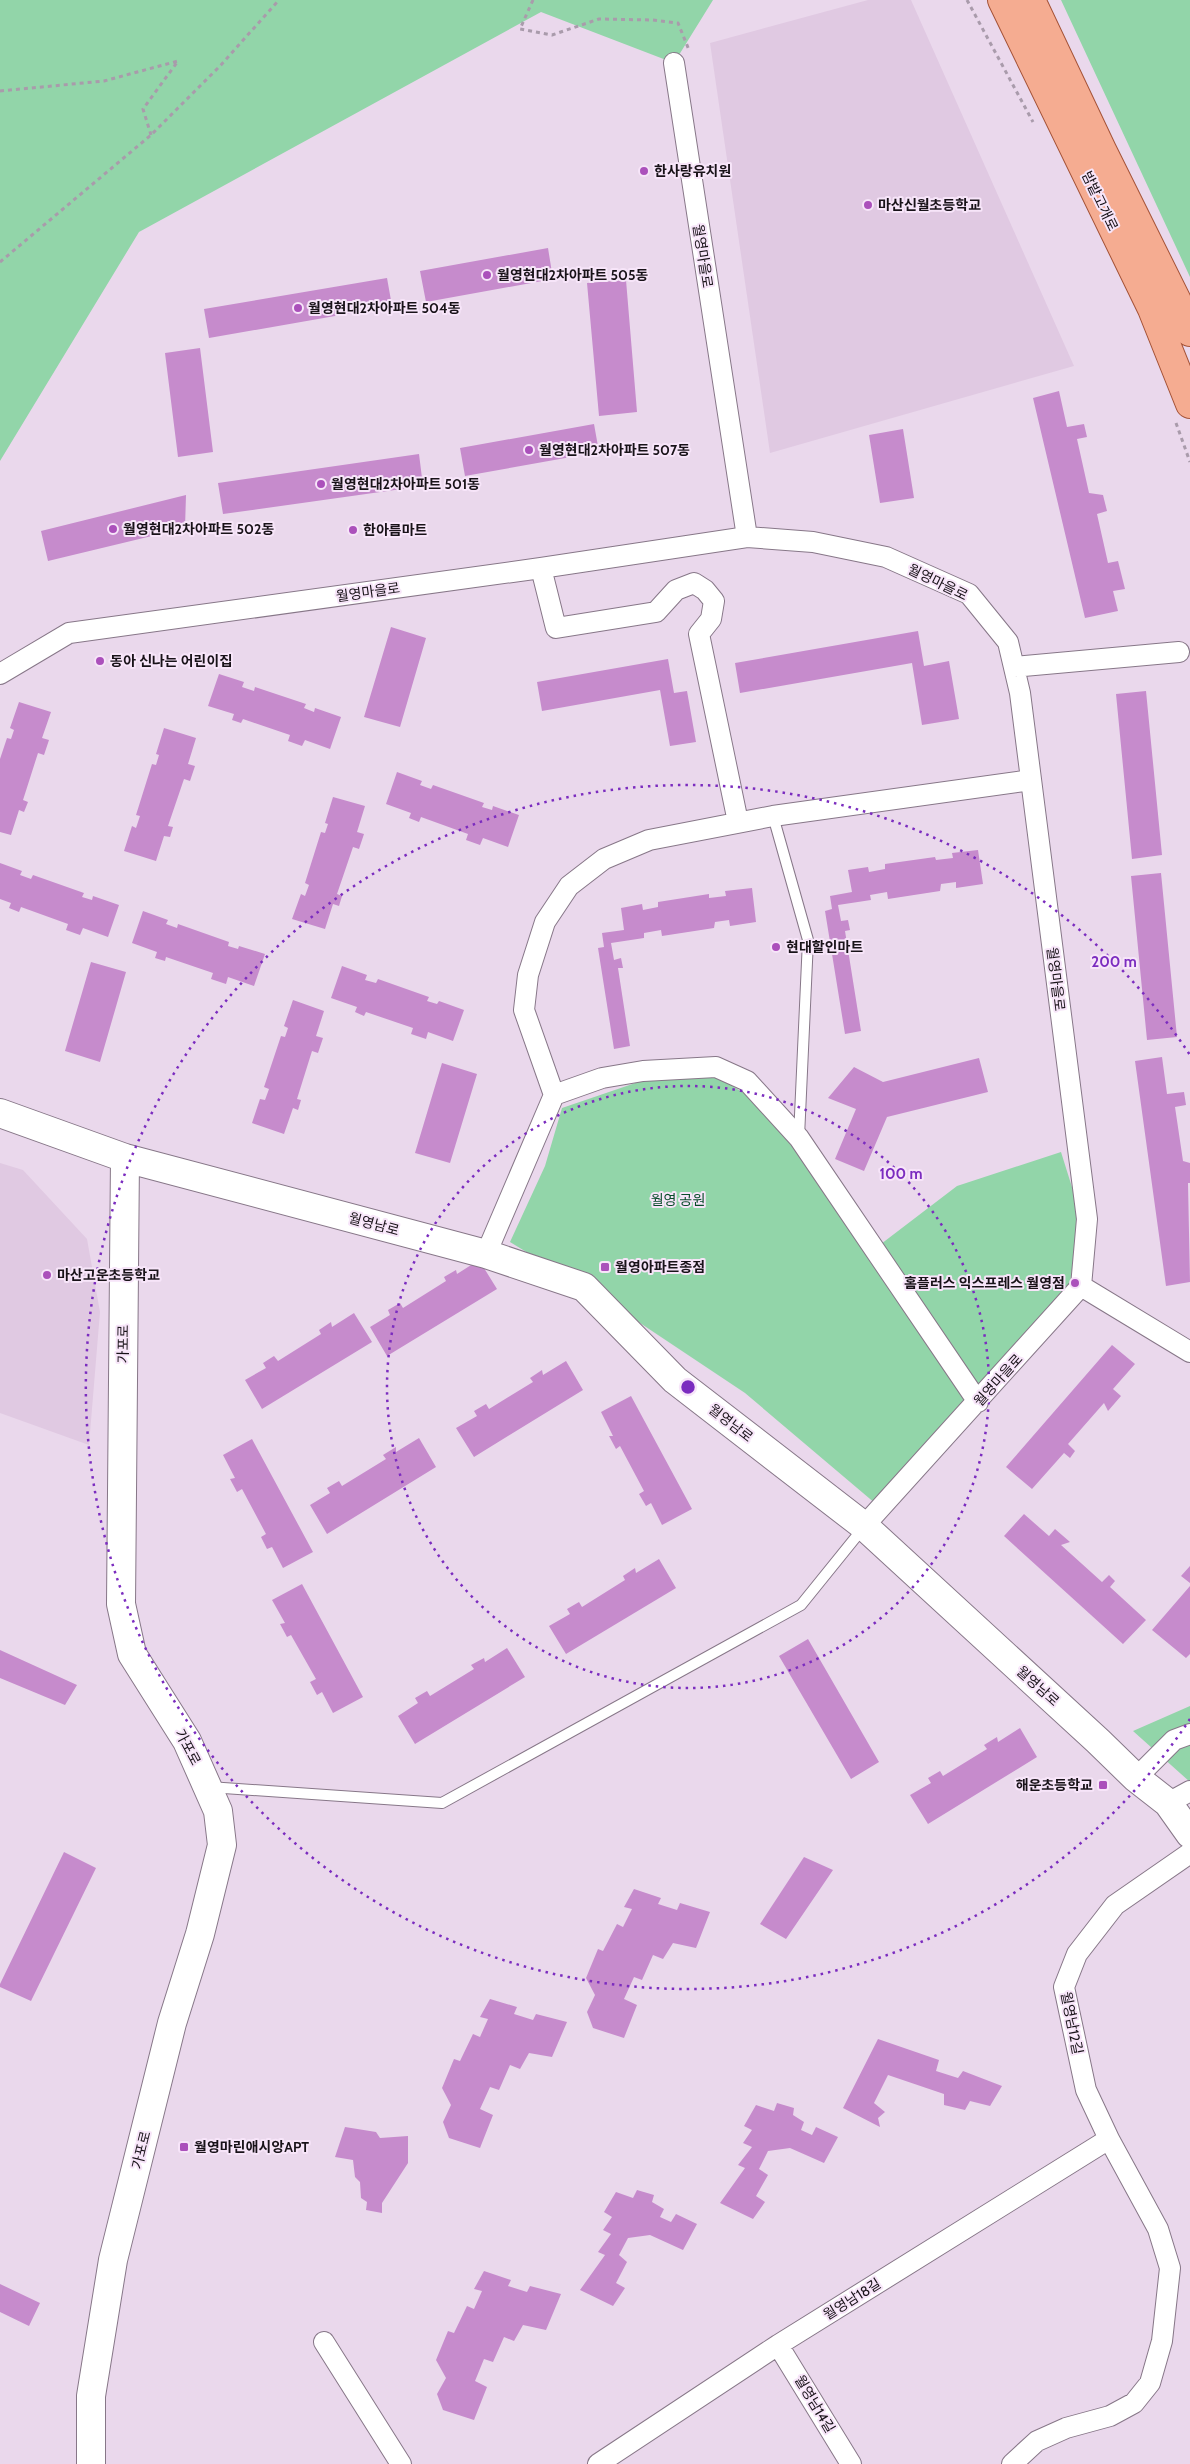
<svg xmlns="http://www.w3.org/2000/svg" width="1190" height="2464" viewBox="0 0 1190 2464" font-family="Cabin,'Noto Sans KR',sans-serif">
	<style>
		.built { fill: #e0c9e2 }
		.green { fill: #92d5a9 }
		.building { fill: #c68bcc }
		.lines { fill: none; stroke-linecap: round; stroke-linejoin: round }
		.service-casing { stroke: #877788; stroke-width: 12 }
		.minor-casing { stroke: #877788; stroke-width: 22 }
		.secondary-casing { stroke: #877788; stroke-width: 30 }
		.primary-casing { stroke: #a45237; stroke-width: 30 }
		.path { stroke: #a99bab; stroke-width: 3; stroke-dasharray: 4 4; stroke-linecap: butt }
		.service { stroke: #fff; stroke-width: 10 }
		.minor { stroke: #fff; stroke-width: 20 }
		.secondary { stroke: #fff; stroke-width: 28 }
		.primary { stroke: #f5ac91; stroke-width: 28 }
		.ring { fill: none; stroke: #7b2cbf; stroke-width: 2.5; stroke-dasharray: 2.5 5 }
		.poi-dot { fill: #ab50bb; stroke: #f7e5f9; stroke-width: 2 }
		.labels { text-anchor: middle; stroke-width: 4; stroke-linejoin: round; paint-order: stroke }
		.poi-label { font-size: 14px; font-weight: bold; fill: #181218; stroke: #f7e5f9; text-anchor: start }
		.street-label { font-size: 14px; fill: #181218; stroke: #f7e5f9 }
		.park-label { font-size: 14px; fill: #094c2a; stroke: #f7e5f9 }
		.centre { fill: #7b2cbf; stroke: #f7e5f9; stroke-width: 2.5 }
		.ring-label { font-size: 15px; text-anchor: middle; font-weight: bold; fill: #7b2cbf; stroke: #f7e5f9; stroke-width: 4; stroke-linejoin: round; paint-order: stroke }
	</style>
	<rect width="100%" height="100%" fill="#ead8ec"/>
	<!-- built -->
	<path class="built" d="M868,0H911L1074,366L770,453L710,43Z
		M0,1163L23,1170L87,1239L100,1312L89,1445L0,1413Z"/>
	<!-- green -->
	<path class="green" d="M0,0H713L674,63L541,12L139,232L0,461Z
		M1061,0H1190V277Z
		M713,1074L755,1100L871,1243L966,1399L876,1504L745,1393L610,1303L510,1242L545,1166L562,1108L653,1077Z
		M1061,1152L1081,1216L1069,1288L979,1391L881,1244L957,1186Z
		M1190,1706V1782L1133,1731Z"/>
	<!-- building -->
	<path class="building" d="M548,248L553,279L426,302L420,271Z
		M387,278L392,306L209,338L204,309Z
		M626,280L637,412L599,416L587,283Z
		M200,348L213,452L178,457L165,353Z
		M1059,391L1067,427L1084,424L1087,437L1077,439L1089,493L1103,495L1107,511L1097,514L1108,563L1118,561L1125,589L1113,591L1118,611L1085,618L1033,398Z
		M594,424L599,452L465,476L460,448Z
		M903,429L914,498L880,503L869,435Z
		M419,454L423,486L223,514L218,483Z
		M186,495L185,528L48,561L41,531Z
		M391,627L426,638L400,727L364,717Z
		M918,631L924,666L949,661L959,719L922,725L912,663L740,693L735,663Z
		M668,659L674,693L687,691L696,742L670,746L660,690L542,711L537,682Z
		M219,674L244,682L242,687L254,691L255,687L306,704L304,708L314,712L315,708L341,717L330,749L305,740L302,746L288,741L290,735L243,719L241,723L232,720L234,714L208,706Z
		M1146,691L1162,855L1132,859L1116,694Z
		M19,702L51,712L42,738L49,740L44,755L38,753L23,800L28,802L24,812L19,810L11,835L0,832V759L7,738L11,739L14,730L10,728Z
		M164,728L196,738L188,764L195,766L190,781L184,779L168,826L173,827L170,837L164,836L156,861L124,851L132,826L136,828L140,816L136,815L152,764L156,765L159,755L156,754Z
		M397,772L422,781L420,785L431,789L433,785L484,803L482,807L492,810L493,806L519,815L508,847L483,838L480,845L466,840L468,834L421,817L419,822L409,818L411,813L386,804Z
		M333,797L365,806L357,832L364,834L359,849L353,847L337,894L342,896L339,906L333,904L325,929L292,919L301,894L305,896L309,885L305,883L321,832L325,833L328,824L325,823Z
		M978,850L983,884L956,888V882L941,884L940,891L888,899L887,892L870,895L871,900L838,905L841,921L848,920L850,930L845,931L861,1031L845,1034L825,911L832,909L830,896L852,892L848,870L868,867L869,872L885,869V864L935,857L936,860L953,858L952,853Z
		M0,863L22,871L20,875L31,879L33,875L84,893L82,897L92,900L93,896L119,905L108,937L83,928L80,935L66,930L68,924L21,907L19,912L9,908L11,903L0,899Z
		M1161,873L1177,1037L1147,1040L1131,876Z
		M752,888L756,922L730,926L729,920L715,922L714,928L662,936L661,930L644,933V938L611,943L614,960L621,958L623,968H618L630,1046L614,1049L598,948L604,947L602,933L624,930L621,908L642,904L643,910L658,907V902L709,894V898L726,896L725,891Z
		M143,911L168,920L166,924L177,928L178,924L229,942L228,946L238,949L239,946L265,954L254,986L228,977L226,984L211,979L213,973L166,957L165,961L155,958L157,952L132,943Z
		M91,962L126,972L100,1062L65,1051Z
		M342,966L367,975L365,980L376,983L378,979L429,997L427,1001L437,1004L439,1001L464,1010L453,1041L428,1032L426,1039L411,1034L413,1028L366,1012L364,1016L355,1012L357,1007L331,998Z
		M293,1000L324,1011L316,1036L323,1038L318,1053L312,1051L297,1099L301,1100L298,1110L293,1108L284,1134L252,1123L260,1099L265,1100L269,1089L264,1087L281,1036L285,1037L288,1028L284,1026Z
		M1162,1057L1167,1094L1184,1092L1186,1105L1175,1107L1183,1161L1190,1163V1183H1188L1190,1282L1166,1286L1135,1061Z
		M979,1058L988,1092L887,1117L864,1171L835,1159L856,1109L828,1098L854,1067L883,1082Z
		M442,1063L477,1074L450,1163L415,1153Z
		M479,1260L497,1289L387,1356L370,1327L390,1315L388,1310L400,1303L403,1308L446,1281L444,1277L456,1270L457,1274Z
		M354,1313L372,1342L262,1409L245,1380L266,1368L263,1363L274,1356L278,1361L321,1334L319,1330L331,1322L332,1327Z
		M1112,1345L1135,1364L1113,1389L1121,1396L1108,1411L1104,1403L1068,1444L1075,1451L1070,1458L1064,1453L1032,1489L1006,1467Z
		M566,1361L583,1390L474,1457L456,1428L477,1416L474,1411L486,1404L489,1409L533,1382L530,1378L542,1370L543,1375Z
		M631,1396L692,1509L662,1525L651,1503L646,1506L639,1494L644,1491L620,1446L616,1449L609,1436H613L601,1412Z
		M419,1438L436,1467L327,1534L310,1505L330,1493L327,1488L339,1481L342,1486L386,1459L383,1455L396,1447V1452Z
		M252,1439L313,1552L283,1568L272,1547L267,1549L261,1537L266,1534L242,1489L237,1492L230,1479L235,1478L223,1455Z
		M1024,1514L1049,1536L1055,1529L1070,1542L1061,1545L1102,1582L1109,1575L1115,1581L1110,1587L1146,1620L1123,1644L1004,1536Z
		M659,1559L676,1588L566,1654L549,1626L570,1614L567,1609L579,1602L582,1607L625,1580L623,1576L635,1568L636,1573Z
		M1190,1566V1583L1181,1576Z
		M302,1584L363,1697L333,1713L322,1692L317,1695L310,1682L316,1679L291,1635L287,1637L280,1624L285,1623L272,1600Z
		M1190,1586V1654L1186,1658L1152,1630Z
		M808,1639L879,1762L851,1779L779,1656Z
		M507,1648L525,1677L415,1744L398,1716L418,1703L415,1698L427,1691L430,1696L474,1669L471,1665L484,1658L485,1662Z
		M0,1650L77,1685L65,1705L0,1678Z
		M1020,1728L1037,1757L928,1824L910,1795L931,1783L928,1778L940,1771L943,1776L987,1749L984,1745L997,1737L998,1742Z
		M64,1852L96,1868L31,2001L0,1987V1984Z
		M804,1857L833,1870L786,1939L760,1924Z
		M634,1889L661,1898L658,1904L677,1910L680,1903L710,1912L696,1948L673,1943L663,1959L653,1955L642,1980L634,1977L624,1999L637,2005L624,2038L593,2028L587,2012L595,1995L586,1978L598,1949L603,1951L617,1924L623,1927L632,1909L624,1907Z
		M490,1999L517,2007L514,2014L533,2020L536,2014L567,2022L552,2057L529,2053L520,2069L510,2065L499,2090L490,2087L480,2109L493,2115L480,2148L449,2138L443,2122L451,2105L442,2088L454,2059L460,2061L473,2034L480,2037L488,2019L480,2017Z
		M878,2039L939,2060L936,2071L958,2078L963,2071L1002,2086L990,2106L970,2101L965,2110L944,2105V2094L888,2075L874,2103L885,2112L878,2118L880,2127L843,2108Z
		M777,2103L794,2108L793,2115L804,2122L801,2130L812,2135L816,2127L838,2137L824,2163L790,2148L768,2151L759,2169L768,2175L756,2196L765,2202L753,2219L720,2203L745,2168L738,2165L752,2147L743,2143L752,2130L744,2126L756,2105L774,2111Z
		M345,2127L376,2132L380,2138L408,2136V2163L382,2203V2213L366,2210L367,2202L361,2198L360,2182L355,2177L353,2160L335,2157Z
		M637,2190L654,2195L652,2202L664,2209L660,2217L671,2222L676,2214L697,2224L683,2250L650,2235L628,2238L619,2255L627,2262L616,2283L625,2288L613,2306L580,2290L605,2255L598,2252L611,2234L603,2230L612,2217L604,2212L616,2192L633,2198Z
		M484,2271L511,2280L508,2286L527,2292L530,2286L561,2294L546,2330L523,2325L514,2341L504,2337L493,2362L484,2359L475,2381L487,2387L474,2420L443,2410L437,2394L446,2378L436,2360L448,2331L454,2333L467,2306L474,2309L482,2291L474,2289Z
		M0,2284L40,2303L29,2326L0,2312Z"/>
	<g class="lines">
		<!-- service casing -->
		<g class="service-casing">
			<path id="service" d="M773,816L808,940L799,1137
				M209,1787L442,1803L801,1605L864,1527"/>
		</g>
		<!-- minor casing -->
		<g class="minor-casing">
			<path id="minor" d="M674,63L747,537
				M541,568L556,628L656,612L676,590L694,583L705,590L714,601L711,619L699,634L738,822
				M1014,667L1179,652
				M0,674L69,633L541,568L747,537L813,542L886,557L969,594L1008,642L1020,693L1087,1219L1081,1286L864,1526
				M554,1095L602,1078L643,1071L716,1067L747,1081L799,1138L978,1402
				M486,1254L554,1095L524,1010L528,975L545,922L569,886L604,859L649,840L773,816L1031,780
				M1081,1286L1190,1352
				M1136,1778L1174,1740L1190,1734
				M1168,1803L1190,1791
				M324,2342L401,2464
				M778,2345L851,2464
				M598,2464L778,2345L1109,2139
				M1012,2464L1037,2441L1066,2428L1110,2416L1134,2403L1150,2383L1162,2341L1170,2268L1158,2229L1109,2139L1086,2090L1064,1987L1077,1954L1115,1905L1190,1853"/>
		</g>
		<!-- secondary casing -->
		<g class="secondary-casing">
			<path id="secondary" d="M0,1113L125,1158L486,1254L584,1287L675,1380L864,1526L1098,1741L1136,1778L1168,1803L1190,1834
				M91,2464V2396L113,2260L172,2023L200,1934L222,1845L218,1811L187,1741L132,1654L121,1604L125,1158"/>
		</g>
		<!-- primary casing -->
		<g class="primary-casing">
			<path id="primary" d="M1002,0L1152,309L1190,404
				M1031,0L1102,150L1177,301L1190,332"/>
		</g>
		<!-- path -->
		<path class="path" d="M533,0L520,29L552,35L599,19L652,20L678,23L689,50
			M967,0L1033,122
			M0,91L104,81L178,61L143,109L151,135
			M0,262L151,135L220,66L279,0
			M1176,423L1190,462"/>
		<!-- service -->
		<use href="#service" class="service"/>
		<!-- minor -->
		<use href="#minor" class="minor"/>
		<!-- secondary -->
		<use href="#secondary" class="secondary"/>
		<!-- primary -->
		<use href="#primary" class="primary"/>
	</g>
	<!-- distance rings -->
	<g class="ring">
		<circle cx="688" cy="1387" r="301"/>
		<path d="M1190 1719A602 602 0 1 1 1190 1055"/>
	</g>
	<!-- markers -->
	<g class="poi-dot">
		<circle cx="644" cy="171" r="5"/>
		<circle cx="868" cy="205" r="5"/>
		<circle cx="487" cy="275" r="5"/>
		<circle cx="298" cy="308" r="5"/>
		<circle cx="529" cy="450" r="5"/>
		<circle cx="321" cy="484" r="5"/>
		<circle cx="113" cy="529" r="5"/>
		<circle cx="353" cy="530" r="5"/>
		<circle cx="100" cy="661" r="5"/>
		<circle cx="776" cy="947" r="5"/>
		<rect x="600" y="1262" width="10" height="10" rx="2.5"/>
		<circle cx="47" cy="1275" r="5"/>
		<circle cx="1075" cy="1283" r="5"/>
		<rect x="1098" y="1780" width="10" height="10" rx="2.5"/>
		<rect x="179" y="2142" width="10" height="10" rx="2.5"/>
	</g>
	<g class="labels">
		<!-- poi labels -->
		<g class="poi-label">
			<text x="654" y="176">한사랑유치원</text>
			<text x="878" y="210">마산신월초등학교</text>
			<text x="497" y="280">월영현대2차아파트 505동</text>
			<text x="308" y="313">월영현대2차아파트 504동</text>
			<text x="539" y="455">월영현대2차아파트 507동</text>
			<text x="331" y="489">월영현대2차아파트 501동</text>
			<text x="123" y="534">월영현대2차아파트 502동</text>
			<text x="363" y="535">한아름마트</text>
			<text x="110" y="666">동아 신나는 어린이집</text>
			<text x="786" y="952">현대할인마트</text>
			<text x="615" y="1272">월영아파트종점</text>
			<text x="57" y="1280">마산고운초등학교</text>
			<text x="1065" y="1288" text-anchor="end">홈플러스 익스프레스 월영점</text>
			<text x="1093" y="1790" text-anchor="end">해운초등학교</text>
			<text x="194" y="2152">월영마린애시앙APT</text>
		</g>
		<!-- street labels -->
		<g class="street-label">
			<text transform="translate(1100 201) rotate(64)" y="5">밤밭고개로</text>
			<text transform="translate(703 256) rotate(81)" y="5">월영마을로</text>
			<text transform="translate(938 582) rotate(26)" y="5">월영마을로</text>
			<text transform="translate(368 592) rotate(-8)" y="5">월영마을로</text>
			<text transform="translate(1056 979) rotate(83)" y="5">월영마을로</text>
			<text transform="translate(374 1224) rotate(15)" y="5">월영남로</text>
			<text transform="translate(123 1344) rotate(-89)" y="5">가포로</text>
			<text transform="translate(998 1380) rotate(-48)" y="5">월영마을로</text>
			<text transform="translate(731 1423) rotate(38)" y="5">월영남로</text>
			<text transform="translate(1038 1686) rotate(42)" y="5">월영남로</text>
			<text transform="translate(188 1747) rotate(62)" y="5">가포로</text>
			<text transform="translate(1072 2023) rotate(79)" y="5">월영남12길</text>
			<text transform="translate(141 2150) rotate(-76)" y="5">가포로</text>
			<text transform="translate(852 2299) rotate(-32)" y="5">월영남18길</text>
			<text transform="translate(815 2404) rotate(59)" y="5">월영남14길</text>
		</g>
		<!-- park labels -->
		<g class="park-label">
			<text x="678" y="1205">월영 공원</text>
		</g>
	</g>
	<circle cx="688" cy="1387" r="8" class="centre"/>
	<g class="ring-label">
		<text x="1114" y="967">200 m</text>
		<text x="901" y="1179">100 m</text>
	</g>
</svg>
